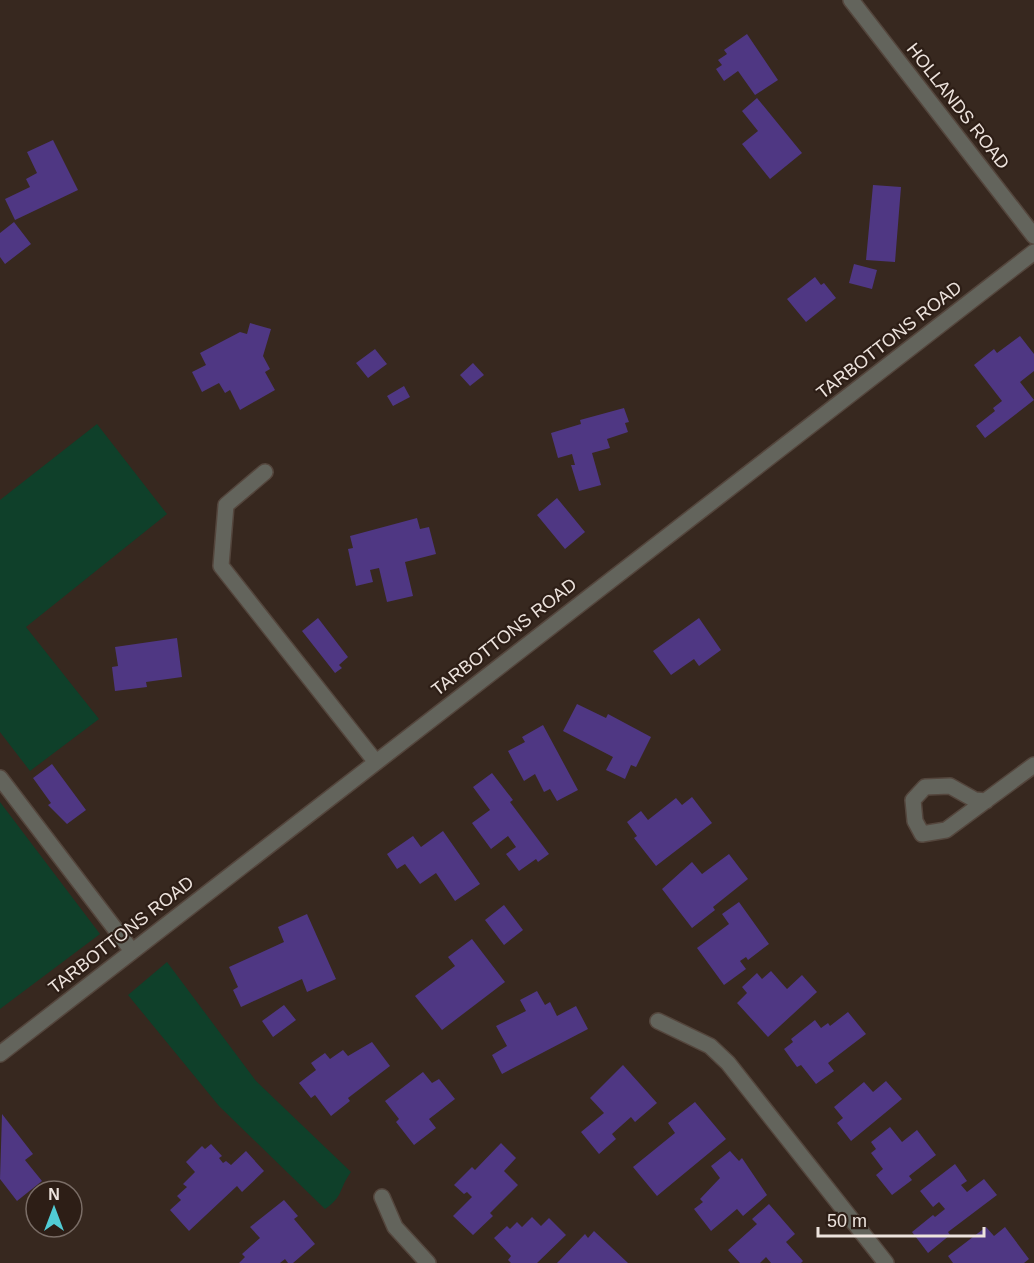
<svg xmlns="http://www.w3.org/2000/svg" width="1034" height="1263" viewBox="0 0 1034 1263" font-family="Arial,sans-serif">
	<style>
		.grass { fill: #0f402a }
		.building { fill: #4f3783 }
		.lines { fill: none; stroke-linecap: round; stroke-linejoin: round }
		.minor-casing { stroke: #54463d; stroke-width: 18 }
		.minor { stroke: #63645c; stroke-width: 15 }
		.labels { text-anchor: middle; stroke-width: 4.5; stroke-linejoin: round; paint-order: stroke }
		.street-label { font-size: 18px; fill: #ede3dd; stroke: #2d1e16 }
	</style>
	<rect width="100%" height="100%" fill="#37281f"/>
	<!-- grass -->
	<path class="grass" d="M97,424L167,514L26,627L99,719L30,771L0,732V500Z
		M0,802L100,934L0,1009Z
		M167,962L256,1081L351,1172C338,1190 344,1196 325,1209L219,1106L128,995Z"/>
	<!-- building -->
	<path class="building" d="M747,34L778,80L755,95L738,71L724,81L716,69L722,65L718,60L727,54L724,50Z
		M757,98L802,153L770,179L742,144L758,131L742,111Z
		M53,140L78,190L15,220L5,199L30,187L26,179L37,173L27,152Z
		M873,185L901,187L895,262L866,260Z
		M14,222L31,244L5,264L0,257V233Z
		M854,264L877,270L872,289L849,283Z
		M815,277L821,285L824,283L836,298L806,322L787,299Z
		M250,323L271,329L263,356L270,369L265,372L275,390L240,410L230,390L225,393L219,383L202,392L192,372L206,365L200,353L240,332L247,334Z
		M1020,336L1034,354V371L1020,382L1034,400L985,438L976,426L995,411L993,408L1002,401L974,365L994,349L997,353Z
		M375,349L387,364L368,378L356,363Z
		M473,363L484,375L470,386L460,375Z
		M404,386L410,397L393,406L387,396Z
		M624,408L629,422L625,423L628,432L607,439L610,448L592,453L601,485L579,491L571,465H575L572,454L558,458L551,433L581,424L580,420Z
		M557,498L585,532L565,549L537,515Z
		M417,518L420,529L429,527L436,554L405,562L413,596L387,602L379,568L370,570L373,582L356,586L348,549L353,548L350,536Z
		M318,618L348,657L339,665L342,668L335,673L302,631Z
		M699,618L721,650L699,666L694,659L671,675L653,651Z
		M177,638L182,677L146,682L147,687L115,691L112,667L118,666L115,647Z
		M577,704L606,718L608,714L651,737L636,767L631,765L625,779L606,770L613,757L563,731Z
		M543,725L578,790L557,801L550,789L544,792L535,774L524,781L508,751L525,742L522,737Z
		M52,764L86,810L67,824L48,805L51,803L33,778Z
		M492,773L513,800L510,802L549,854L538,862L536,859L519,871L506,854L516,847L508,836L491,849L472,823L490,810L473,787Z
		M692,797L712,823L656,866L634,838L637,836L627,822L641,811L648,820L676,798L682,805Z
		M443,831L480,884L455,901L436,873L420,884L405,864L397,869L387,854L413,836L421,847Z
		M729,854L748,879L713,907L715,910L692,928L662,889L692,862L702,874Z
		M739,902L769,944L748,960L746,957L740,961L746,969L724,985L697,948L729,924L722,914Z
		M504,905L523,930L504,945L485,920Z
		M307,914L336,979L307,992L302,979L241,1007L233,990L238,987L229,967L284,942L278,927Z
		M472,939L505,982L442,1030L415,996L455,966L448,957Z
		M771,971L787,989L802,975L817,992L768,1037L737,1003L747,993L742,987L757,973L762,979Z
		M537,991L545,1005L550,1002L557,1016L576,1006L588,1029L502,1074L492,1055L507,1046L496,1026L526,1011L520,1000Z
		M284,1005L296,1020L273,1037L262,1021Z
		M848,1012L866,1034L828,1063L834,1071L816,1084L801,1065L797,1067L784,1049L793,1042L791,1039L815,1020L821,1028L828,1023L830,1026Z
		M372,1042L390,1066L348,1098L350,1101L331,1116L315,1095L311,1098L299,1083L316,1070L311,1063L325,1053L330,1059L343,1050L348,1056Z
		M623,1065L657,1103L635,1122L631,1117L612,1134L616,1139L599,1154L581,1132L604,1113L590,1098Z
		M423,1072L432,1083L439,1079L455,1099L429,1119L436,1128L414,1145L396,1122L399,1119L385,1101Z
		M886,1081L902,1099L851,1141L837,1123L843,1118L834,1107L864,1082L873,1092Z
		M695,1102L726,1139L657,1196L633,1167L675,1133L668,1123Z
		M2,1114L33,1154L25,1160L42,1181L17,1201L0,1179Z
		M890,1127L902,1142L917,1130L936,1155L909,1176L912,1180L892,1195L876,1175L883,1169L871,1153L876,1149L871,1142Z
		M501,1143L516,1158L504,1171L518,1185L490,1213L493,1216L473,1235L453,1216L472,1197L467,1192L464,1194L454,1185L472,1167L475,1170Z
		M211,1144L222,1156L219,1158L223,1163L226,1161L231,1165L246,1151L264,1171L242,1192L237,1186L189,1231L170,1210L181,1200L177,1196L187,1187L183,1184L195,1172L186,1162L202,1146L205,1149Z
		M730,1151L739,1161L742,1158L767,1195L743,1216L737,1209L711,1231L694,1209L703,1202L700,1199L720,1178L711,1166Z
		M955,1164L967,1181L961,1185L967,1192L984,1179L997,1195L948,1232L950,1235L928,1253L912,1232L933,1215L935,1217L945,1209L939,1202L933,1207L920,1191Z
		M284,1200L298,1216L294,1219L315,1244L293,1263H288L285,1259L280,1263H239L245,1257L242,1254L260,1238L250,1227Z
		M769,1204L795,1234L786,1242L803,1261L801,1263H771L766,1257L760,1263H740L728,1250L757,1224L752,1219Z
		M532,1217L541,1226L549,1218L566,1235L537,1263H511L508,1260L511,1256L494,1238L507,1226L510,1229L517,1222L522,1227Z
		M986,1227L994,1236L1005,1227L1029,1259L1024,1263H953L948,1256Z
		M594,1231L628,1263H557L585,1234L588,1238Z"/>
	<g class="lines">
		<!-- minor casing -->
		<g class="minor-casing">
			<path id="minor" d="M851,0L1034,236
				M265,472L226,505L221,566L375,761
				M0,778L132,951
				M986,801L975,800L950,786L925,787L913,800L915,821L922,834L946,830L1034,765
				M658,1021L710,1046L728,1063L886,1263
				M0,1054L1034,252
				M382,1197L395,1227L428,1263"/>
		</g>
		<!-- minor -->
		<use href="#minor" class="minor"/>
	</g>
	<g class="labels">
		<!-- street labels -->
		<g class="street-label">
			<text transform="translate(958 106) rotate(52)" y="6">HOLLANDS ROAD</text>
			<text transform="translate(889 340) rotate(-38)" y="6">TARBOTTONS ROAD</text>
			<text transform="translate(504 637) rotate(-38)" y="6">TARBOTTONS ROAD</text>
			<text transform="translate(121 935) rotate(-38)" y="6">TARBOTTONS ROAD</text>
		</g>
	</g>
	<!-- north arrow -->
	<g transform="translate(54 1209)"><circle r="28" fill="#2d1e16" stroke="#7a6d66" stroke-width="1.5"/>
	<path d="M0-4.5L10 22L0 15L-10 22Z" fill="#51ccd5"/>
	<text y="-9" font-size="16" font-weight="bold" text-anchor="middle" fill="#ede3dd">N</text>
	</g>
	<!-- scale -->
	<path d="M818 1227v9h166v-9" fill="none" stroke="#ede3dd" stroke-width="3"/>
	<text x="827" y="1227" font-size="18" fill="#ede3dd" stroke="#2d1e16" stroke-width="4.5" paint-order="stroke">50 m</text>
</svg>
